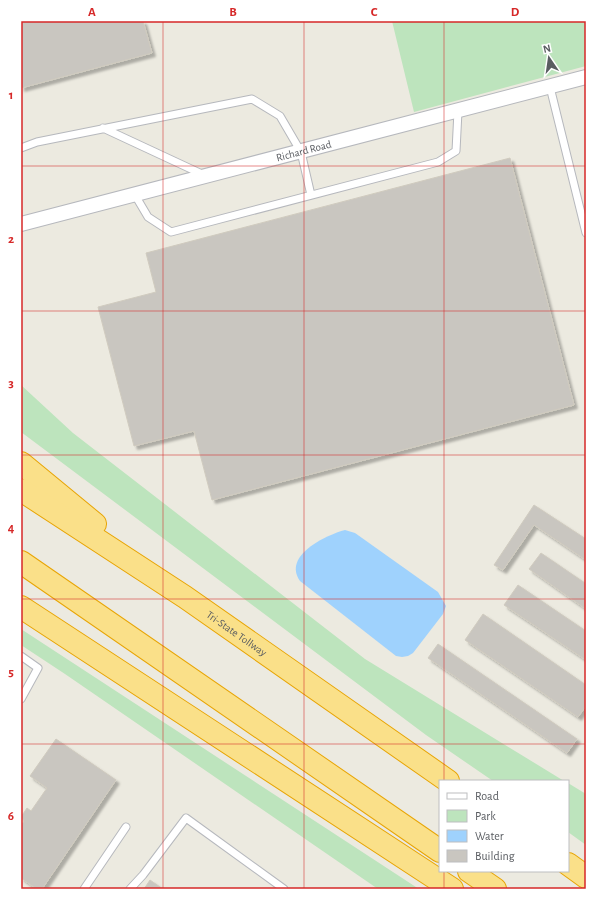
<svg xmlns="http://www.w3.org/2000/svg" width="607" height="910" viewBox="0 0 607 910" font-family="'Alegreya Sans',sans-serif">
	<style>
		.green { fill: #bde4bd }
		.water { fill: #9fd2fd }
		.building { fill: #c9c6c0; stroke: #d0cbbf; filter: url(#shadow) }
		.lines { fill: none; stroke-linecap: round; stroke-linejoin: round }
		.service-casing { stroke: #b6b8bd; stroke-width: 9 }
		.minor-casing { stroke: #b6b8bd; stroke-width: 16 }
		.motorway-casing { stroke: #e8a505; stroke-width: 24 }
		.service { stroke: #fff; stroke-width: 7 }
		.minor { stroke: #fff; stroke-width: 14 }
		.motorway { stroke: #fae089; stroke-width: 22 }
		.grid { fill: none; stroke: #d62828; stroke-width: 1; stroke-opacity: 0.55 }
		.labels { text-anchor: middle; stroke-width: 3.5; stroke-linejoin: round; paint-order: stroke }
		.street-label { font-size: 11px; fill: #595c61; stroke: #fff }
		.neatline { fill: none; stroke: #d62828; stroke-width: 1.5 }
		.grid-label { font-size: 13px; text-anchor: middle; font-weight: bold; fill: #d62828 }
	</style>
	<defs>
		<filter id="shadow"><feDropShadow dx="3.5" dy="3.5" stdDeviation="1" flood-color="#0004"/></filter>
	</defs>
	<rect width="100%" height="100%" fill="#eceae0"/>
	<!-- green -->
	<path class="green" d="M392,21H586V66L414,112Z
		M21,385L73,433L365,659L564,781H493L426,735L21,432Z
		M21,629L419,889H378L65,674L21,645Z
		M568,783L586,794V845L568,832Z"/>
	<!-- water -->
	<path class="water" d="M345,530L355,533L438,592L446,606L443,614L413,653L408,656L402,657L396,656L300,581C282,556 326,535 345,530Z"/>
	<!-- building -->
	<path class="building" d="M21,21H143L152,53L21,88Z
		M510,158L574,405L212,500L194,431L134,446L98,307L156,292L146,253Z
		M534,505L586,539V560L534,525L503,570L494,565Z
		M541,553L585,583L586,609L529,569Z
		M518,585L586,631V660L504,605Z
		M483,614L586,685V706L578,717L465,640Z
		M438,644L577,739L567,753L428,658Z
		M56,739L116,780L42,889H37L21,878V826L24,821L21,817L27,808L31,811L47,788L30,776Z
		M150,880L163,889H144Z"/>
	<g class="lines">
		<!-- service casing -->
		<g class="service-casing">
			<path id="service" d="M550,87L586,233
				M103,128L204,175
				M21,148L37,142L252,99L280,116L301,152L311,195
				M135,195L148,217L171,232L438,162L456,151L458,111
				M21,656L38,668L21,699
				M84,889L126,827
				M130,889L143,875L186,818L284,889"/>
		</g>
		<!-- minor casing -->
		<g class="minor-casing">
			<g id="minor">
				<path id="s1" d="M21,224L586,77"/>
			</g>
		</g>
		<!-- motorway casing -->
		<g class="motorway-casing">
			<g id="motorway">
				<path d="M21,463L95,524"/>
				<path id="s2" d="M21,490L185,597L448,781"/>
				<path d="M21,562L440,851"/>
				<path d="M21,607L452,889"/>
				<path d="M568,864L586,877"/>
				<path d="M469,871L495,889"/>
			</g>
		</g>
		<!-- service -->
		<use href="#service" class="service"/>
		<!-- minor -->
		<use href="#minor" class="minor"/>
		<!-- motorway -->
		<use href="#motorway" class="motorway"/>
	</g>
	<!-- grid -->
	<path class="grid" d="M163,21V889M304,21V889M444,21V781M21,166H586M21,311H586M21,455H586M21,599H586M21,744H586M444,871V889"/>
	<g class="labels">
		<!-- street labels -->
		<g class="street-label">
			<text dy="4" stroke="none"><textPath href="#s1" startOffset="292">Richard Road</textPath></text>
			<text dy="4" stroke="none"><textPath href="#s2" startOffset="259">Tri-State Tollway</textPath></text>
		</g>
	</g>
	<!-- border -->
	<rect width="607" height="910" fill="none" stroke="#ffffff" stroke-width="44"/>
	<!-- legend -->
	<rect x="439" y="780" width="130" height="92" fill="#ffffff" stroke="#bdbec0"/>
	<rect x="447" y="793" width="20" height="6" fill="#ffffff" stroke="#bdbec0"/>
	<text x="475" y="800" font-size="12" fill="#595c61">Road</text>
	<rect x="447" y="810" width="20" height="12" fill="#bde4bd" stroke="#bdbec0"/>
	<text x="475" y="820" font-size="12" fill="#595c61">Park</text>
	<rect x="447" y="830" width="20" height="12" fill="#9fd2fd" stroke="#bdbec0"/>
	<text x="475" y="840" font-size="12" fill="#595c61">Water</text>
	<rect x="447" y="850" width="20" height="12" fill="#c9c6c0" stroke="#bdbec0"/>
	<text x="475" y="860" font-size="12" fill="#595c61">Building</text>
	<!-- north arrow -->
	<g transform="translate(549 58) rotate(347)" stroke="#ffffff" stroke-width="3" paint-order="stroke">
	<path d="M0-3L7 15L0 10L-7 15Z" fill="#595c61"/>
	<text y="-6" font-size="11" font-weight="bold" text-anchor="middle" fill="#595c61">N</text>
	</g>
	<rect x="22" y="22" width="563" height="866" class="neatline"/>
	<g class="grid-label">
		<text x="92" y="16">A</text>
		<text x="233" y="16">B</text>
		<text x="374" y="16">C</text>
		<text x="515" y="16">D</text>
		<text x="11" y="99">1</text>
		<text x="11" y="243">2</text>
		<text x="11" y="387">3</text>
		<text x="11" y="532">4</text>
		<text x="11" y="676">5</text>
		<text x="11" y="820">6</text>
	</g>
</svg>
